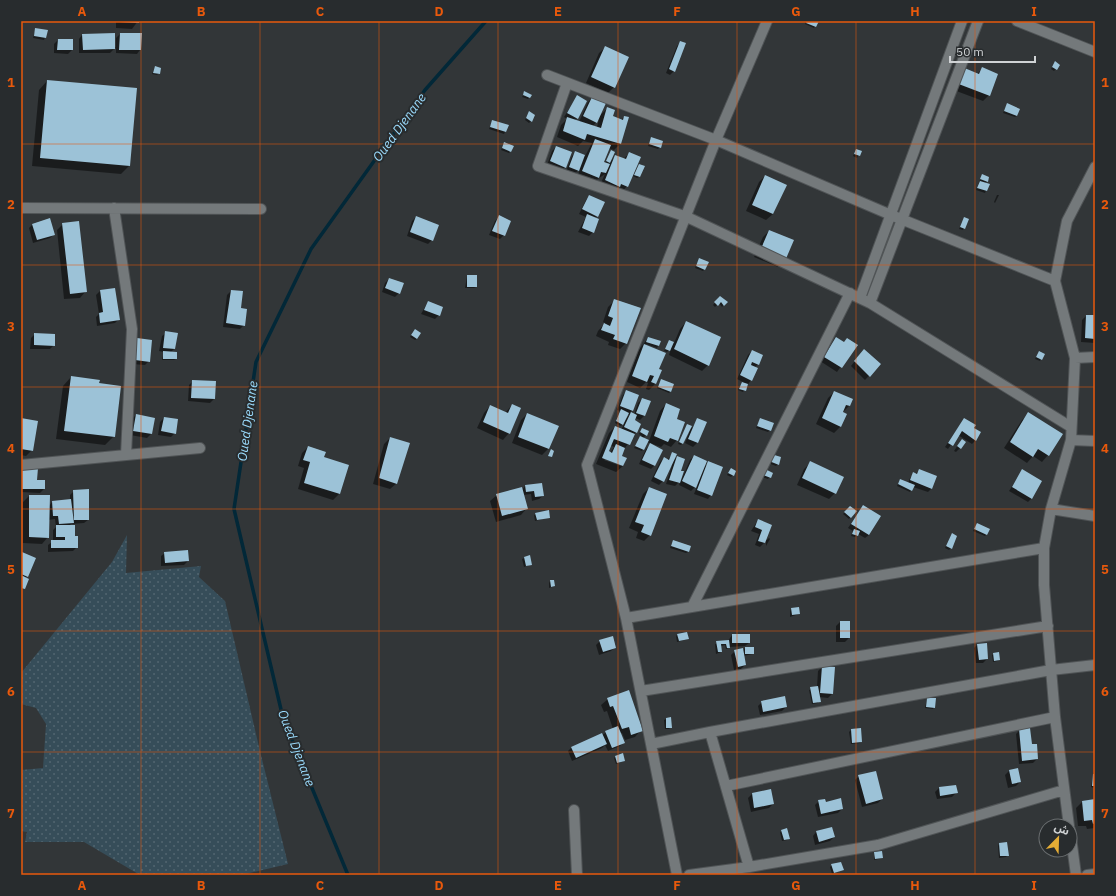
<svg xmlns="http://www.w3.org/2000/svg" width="1116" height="896" viewBox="0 0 1116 896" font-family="'IBM Plex Sans','Noto Sans Arabic',sans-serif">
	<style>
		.park { fill: url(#park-dots) }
		.shadow { fill: #0007; fill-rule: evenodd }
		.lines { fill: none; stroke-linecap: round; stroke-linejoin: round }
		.stream { stroke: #022838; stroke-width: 3.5 }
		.building { fill: #9cc2d7 }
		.street-casing { stroke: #505456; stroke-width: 12 }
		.street { stroke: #74797b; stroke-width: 10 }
		.grid { fill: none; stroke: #e8590c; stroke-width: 1; stroke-opacity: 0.55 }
		.labels { text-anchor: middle; stroke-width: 4; stroke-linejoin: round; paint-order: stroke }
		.water-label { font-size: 13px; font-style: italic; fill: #9bdcfe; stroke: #282c2e }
		.neatline { fill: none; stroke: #e8590c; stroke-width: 1.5 }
		.grid-label { font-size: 13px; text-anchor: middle; font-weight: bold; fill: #e8590c }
	</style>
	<defs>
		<pattern id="park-dots" width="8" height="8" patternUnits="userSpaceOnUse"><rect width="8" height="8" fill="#364d59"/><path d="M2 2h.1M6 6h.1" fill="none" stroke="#526670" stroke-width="1.8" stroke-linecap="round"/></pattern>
	</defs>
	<rect width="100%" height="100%" fill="#323638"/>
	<!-- park -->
	<path class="park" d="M127,535L126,573L201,566L199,577L225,601L259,747L288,864L241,875H140L84,842H25L27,832L21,831V770L43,768L46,724L36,708L21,704V673L112,562Z"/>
	<!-- shadow -->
	<path class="shadow" d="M53,21H87L86,22Z
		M116,21H138L132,29L116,28Z
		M807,21H818L814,28L805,24Z
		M36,29L47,31L44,40L33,38Z
		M120,34L140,50L137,54L116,53V38Z
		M82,35L114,47H116L110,53H79V39Z
		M58,40L72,50L68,54L54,53V44Z
		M681,42L674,71L670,75L666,73L677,46Z
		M606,47L614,87L608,93L586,83L599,53Z
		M1055,63L1056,69L1054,71L1051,69Z
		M155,67L159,73L157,75L152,74Z
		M982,69L989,95L983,101L951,89L956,75L977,74Z
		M47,81L135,89L129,166L121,174L32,166L39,90Z
		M525,93L529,98L528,99L522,97Z
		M577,97V118L574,121L579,122L588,102L592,98L599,116L607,109L611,117L621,120L624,117L628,118L620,144L614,150L608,148L603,162L605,163L611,151L610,162L616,156L623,159L629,154L627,186L621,193L599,187L605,174L592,183L577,177L580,169L574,174L566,171L572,156L576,152L585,156L592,143L583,141L578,146L557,137L561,125L567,119L564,117ZM599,119L597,127L593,126Z
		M1007,105L1017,116L1015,117L1003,113Z
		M528,114L531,121L529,123L525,120Z
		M493,121L507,126L505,132L504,134L489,129Z
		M651,138L660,147L658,149L648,146Z
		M505,143L510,152L509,153L501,150Z
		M556,147L565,167L561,171L547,165L552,151Z
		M855,152H860L857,158L853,156Z
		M638,167L639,177L637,178L633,176Z
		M982,175L987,181L984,184L988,185L985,193L976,190Z
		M765,176L773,214L766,220L746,211L759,182Z
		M997,195H999L995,203L994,202Z
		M589,196L597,216L595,218L593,232L589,236L578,232L586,217L579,214L586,200Z
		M416,217L432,240L428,244L407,236L412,221Z
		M499,217L504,235L500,239L489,235L495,221Z
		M965,218L964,228L963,230L959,229Z
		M33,224L54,234L50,238L33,243L29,228Z
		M63,224L86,291L80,298L64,299L57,230Z
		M769,231L784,261L778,267L754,257L763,237Z
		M699,259L704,270L703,271L695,268Z
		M467,276L476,287L474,288H465Z
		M389,279L399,293L395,297L382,292L385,283Z
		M100,291L119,319L115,323L97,326L96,317L99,314L96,295Z
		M231,291L244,325L240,329L223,327L227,295Z
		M720,297L726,302L722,307L719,303L715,307L713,305Z
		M614,301L626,343L620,349L608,345L609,342L596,336L598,331L605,323L603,322L608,307Z
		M428,302L439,315L435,319L421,314Z
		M1086,316H1095V343L1081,342L1082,320Z
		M686,322L708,365L702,371L669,355L671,348L667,352L664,351L670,341L674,343L680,329Z
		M413,332L417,339L415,340L410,337Z
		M166,333L176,334L174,349L170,353L176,359L174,360H162L164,352L159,351L162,336Z
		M35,334L54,345L50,349H30L31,338Z
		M648,338L660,342L657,348L646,344L645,345L658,370L660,371L655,384L649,390L646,389L648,383L646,382L640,388L627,382L638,351Z
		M138,339L149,361L145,365L132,364L134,343Z
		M837,339L843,343L847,339L856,345L837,372L820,361Z
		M752,351L758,364L755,367L751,380L743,392L738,390L743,382L737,379L748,355Z
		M1039,352L1041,359L1040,361L1035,359Z
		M860,354L880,364L865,380L851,366Z
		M71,377L98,384L114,436L105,445L56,439L63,386Z
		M661,380L671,391L669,393L657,388Z
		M193,381L214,399L210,403L188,401L189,385Z
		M627,391L632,410L630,413L634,415L638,403L642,399L644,416L640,420L635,418L633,421L636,432L623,451L621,457L623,466L616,472L596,464L609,433L615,427L621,430L625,422L621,426L615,423L620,411L617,410L623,395ZM627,414L629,415L625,420ZM610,445L614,447L610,453L607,452ZM606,458L622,465L621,466L604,460Z
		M834,392L852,400L849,406L842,413L841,426L834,433L816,424L828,398Z
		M666,404L675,419L677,440L671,447L664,444L661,447L647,442L642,451L634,448L642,436L639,434L642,429L646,435L643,438L649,441L660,411Z
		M512,405L509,433L503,440L477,428L484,413L490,406L505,413Z
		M527,414L548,449L542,455L512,443L521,420Z
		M1029,414L1048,455L1042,462L1033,456L1027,463L1004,448L1022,420Z
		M136,415L151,434L147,438L130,435L132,419Z
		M164,418L175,433L171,437L158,435L160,422Z
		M21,419L32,450L26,456L21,455Z
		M698,419L706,423L697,443L693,447L685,443L689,433H688L683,443L681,445L678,444L686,427L687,426L692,428Z
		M964,419L973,428L976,440L972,444L958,435L948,449L945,447Z
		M760,420L770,430L768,432L756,428Z
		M390,438L397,483L390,489L373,484L384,444Z
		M650,445L655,465L651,469L639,464L646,449Z
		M958,445L960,448L956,452L954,451Z
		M308,447L323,458L339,494L333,500L298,489L304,468L298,466L302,453Z
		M673,454L672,462L677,457L680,481L675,486L666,484L672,466H670L663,481L659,485L651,481L660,462L664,458L667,460Z
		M771,455L778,464L776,466L768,463Z
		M694,456L704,467L709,463L711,495L708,499L694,494L698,484L691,491L679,485L690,460Z
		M810,463L835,493L829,499L797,485L804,469Z
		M22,469L44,489L40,493L21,492Z
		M731,469L733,475L731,477L727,475Z
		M920,470L932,488L928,492L913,487L910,492L897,486L900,480L908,483L910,478Z
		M1022,471L1032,498L1028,502L1009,491Z
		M764,472L772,473L768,479L762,477Z
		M542,484L543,496L539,499L532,501L531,494L523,495L527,508L521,515L496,522L490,501L497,495L522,490L525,486Z
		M649,488L650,535L644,541L636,538L638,532L629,528L643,494Z
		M74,491L88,520L84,523L71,524L69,526L77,547L73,551L48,552V545L53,541V530L56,527L55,519L48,520V537L42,544L23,543V502L29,496L49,506L52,502L70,500V495Z
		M863,506L869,535L865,538L858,534L855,537L851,536L853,531L848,528Z
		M850,507L855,511L849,519L843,514Z
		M536,514L549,517L535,521L534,515Z
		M758,520L771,525L764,542L769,538L770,539L766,546V541L760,547L755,545L759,534L751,531Z
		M977,524L986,535L985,536L973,531Z
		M951,536V548L949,550L945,548Z
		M673,541L689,547L688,552L686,553L670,548Z
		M23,553L27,576L25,578L28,579L21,592V555Z
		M165,553L188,561L184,565L161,566V556Z
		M529,556L531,564L524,567L522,559Z
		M550,581L554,586L549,588V583Z
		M791,609L799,614L790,617V611Z
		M840,622H849V638L845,642H836V626Z
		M678,634L688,639L677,642L676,636Z
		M732,635H749V643L745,646L729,647L727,649H726L725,645L721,646V652L716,654L715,644L728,641Z
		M600,641L615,647L611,651L599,655L596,645Z
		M978,644L987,659L983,663H976L974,648Z
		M745,648H753V654L743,656L745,665L741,669L734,670L731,655L735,651H742Z
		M994,654L999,660L997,661L993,662L992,655Z
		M822,667L834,668L832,694L828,698L819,697L818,703L812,704L809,690L817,687L818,671Z
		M608,699L641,730L635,737L625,740L622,733H620L624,742L620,746L608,751L605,745L602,748L572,761L568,751L572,747L602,735L613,729L607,711L604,712L601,705Z
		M927,699L934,707L933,709L925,708Z
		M762,702L786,707L782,711L760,715L758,706Z
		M666,719L671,727L669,729H665L664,720Z
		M851,730L861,742L860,743L851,744L849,732Z
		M1020,730L1031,745L1037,759L1033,763L1019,764L1016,734Z
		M615,757L624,761L616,764L614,758Z
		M1017,769L1020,782L1016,786L1008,788L1005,775L1009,771Z
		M1093,775H1095V788L1091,787Z
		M859,776L882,799L878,803L862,807L855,780Z
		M939,788L956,793L952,797L937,799L935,792Z
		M770,790L773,804L769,808L751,812L748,798L752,794Z
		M1095,800V828L1087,829L1086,826H1078L1076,808L1082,802Z
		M819,801L825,803L842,809L838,813L818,817L815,805Z
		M782,831L789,838L787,840L782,841L780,832Z
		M1040,831H1046V840H1039Z
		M816,832L834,837L830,841L815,845L813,836Z
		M999,844L1008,855L1006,857L999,858L998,846Z
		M875,853L882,858L874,860Z
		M832,865L842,870L832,874L830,867Z"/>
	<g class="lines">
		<!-- stream -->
		<path class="stream" d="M348,875L283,718L234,509L256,362L311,249L425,90L486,21"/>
	</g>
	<!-- building -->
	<path class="building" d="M119,21H139V23L119,22Z
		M807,21H819L816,27L806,23Z
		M35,28L48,30L46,38L34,36Z
		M115,33V49L83,50L82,34Z
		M120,33H142L141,50H119Z
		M58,39H73V50H57Z
		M680,41L686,43L675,72L669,69Z
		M605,46L629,57L615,88L591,77Z
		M1055,61L1060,65L1057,70L1052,67Z
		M155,66L161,68L160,74L153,73Z
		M962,67L979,74L982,67L998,74L990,96L956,83Z
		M47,80L137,88L130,166L40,158Z
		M524,91L532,95L530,98L523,95Z
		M577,95L587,101L578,119L567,113Z
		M592,97L606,103L597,123L583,116Z
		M1007,103L1020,109L1017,116L1004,111Z
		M607,107L615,110L613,116L623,120L624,116L629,117L621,144L587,134L585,140L563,131L567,117L601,128Z
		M529,111L535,115L532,122L526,118Z
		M492,120L509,125L506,132L490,127Z
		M651,137L663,141L661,148L649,144Z
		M595,139L611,145L604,162L610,164L606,173L601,172L599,178L582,171Z
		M504,142L514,146L511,152L502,148Z
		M556,146L572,152L566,168L550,161Z
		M856,149L862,151L860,156L854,154Z
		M611,150L615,152L610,163L606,161Z
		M575,151L585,155L579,171L569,167Z
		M629,152L641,157L628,187L621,184L620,187L605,180L615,155L626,159Z
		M639,164L645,166L640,177L634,175Z
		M982,174L989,177L988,182L980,179Z
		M765,175L787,185L773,214L752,205Z
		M980,181L990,184L987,191L977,188Z
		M589,195L605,202L598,217L582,209Z
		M587,214L599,219L594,233L582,228Z
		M499,215L511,221L505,236L492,231Z
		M416,216L439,225L433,241L410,232Z
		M964,217L969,219L965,229L960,227Z
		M50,218L55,235L37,240L32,224Z
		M79,221L87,292L70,294L62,223Z
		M769,230L794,240L785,261L760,251Z
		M699,258L709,262L705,270L696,266Z
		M467,275H477V287H467Z
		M389,278L404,283L400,294L385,288Z
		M115,288L120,320L100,323L99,313L103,312L100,290Z
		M231,290L243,291L241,308L247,309L245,326L226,323Z
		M720,296L728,302L724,306L721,302L718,306L714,302Z
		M614,299L641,308L627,344L613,339L615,335L601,330L604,323L610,326L613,318L608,316Z
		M428,301L443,307L440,316L424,310Z
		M1086,315H1095V339L1085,338Z
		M686,321L721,337L709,366L674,349Z
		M415,329L421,333L417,339L411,335Z
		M165,331L178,333L175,349L163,348Z
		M34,333L55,334V346L34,345Z
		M648,337L661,341L659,346L646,342Z
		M836,337L844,342L847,338L858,345L842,368L824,357Z
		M137,338L152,340L150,362L135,360Z
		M669,340L674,342L670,351L665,349Z
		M644,344L666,353L659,369L662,370L656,384L651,382L654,376L650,375L647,382L632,376Z
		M864,349L881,364L870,377L854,361Z
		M752,350L763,355L759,365L752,362L751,365L758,368L752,381L740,375Z
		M163,351L177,352V359H163Z
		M1039,351L1045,354L1042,360L1036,357Z
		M71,376L100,380L99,383L121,386L115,437L64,431Z
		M661,379L674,384L671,392L658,387Z
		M192,380L216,381L215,399L191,398Z
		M742,382L748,384L746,391L739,389Z
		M626,390L639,395L633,411L620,406Z
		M834,391L853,399L850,406L846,405L843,412L847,414L841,427L822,418Z
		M642,398L651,401L645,416L636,413Z
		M666,403L680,409L677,419L685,422L678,441L670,438L668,442L654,436Z
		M512,404L521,408L510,434L483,422L490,405L508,413Z
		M621,409L629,413L623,425L616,421Z
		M631,412L637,415L635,420L641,424L637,433L624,427Z
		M1028,412L1063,434L1049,456L1038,449L1033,457L1010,442Z
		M527,413L559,426L549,449L518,437Z
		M136,414L155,418L152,434L133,431Z
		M164,417L178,419L176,434L161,431Z
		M21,418L38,421L33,451L21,449Z
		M697,418L707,422L698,443L688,439Z
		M760,418L774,423L771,431L757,426Z
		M964,418L976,425L974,428L981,432L976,441L962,431L953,446L948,443Z
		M687,424L692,426L683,444L679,442Z
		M615,426L635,434L630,445L614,439L609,451L612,453L616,444L625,448L622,456L627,458L623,466L602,458Z
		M642,428L649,431L647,436L640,432Z
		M640,436L649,440L644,450L635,446Z
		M390,437L410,443L397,484L379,478Z
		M962,439L966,442L961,449L957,446Z
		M650,443L663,450L655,466L642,460Z
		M308,446L326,452L324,457L349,465L340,494L304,483L310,462L303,460Z
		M551,449L554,451L552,457L548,456Z
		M672,452L677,454L664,482L654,477L664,457L669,460Z
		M771,454L781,457L779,465L769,461Z
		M694,455L707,461L696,488L682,481Z
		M677,456L685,459L681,471H684L680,483L669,480Z
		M708,461L723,467L712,496L697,490Z
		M810,461L844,477L836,494L802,478Z
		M22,468H38L37,480H45V489H22Z
		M731,468L736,471L734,476L728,473Z
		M765,469L773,473L771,478L763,475Z
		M919,469L937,476L932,489L910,480L913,472L917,474Z
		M1022,469L1042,481L1032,499L1012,487Z
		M900,479L915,485L912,491L898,484Z
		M542,483L544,496L535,497L534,491L526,492L525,485Z
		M522,487L528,509L502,516L496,494Z
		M649,487L667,494L651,536L641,532L644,525L635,522Z
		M89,489V520H74L73,490Z
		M29,495H50L49,538L29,537Z
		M71,499L74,523L59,524L58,516H53L52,501Z
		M863,505L881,516L869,535L851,524Z
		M850,506L857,511L851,518L844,512Z
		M549,510L550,518L537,520L535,513Z
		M758,519L772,525L765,543L758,541L762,530L755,527Z
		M977,523L990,529L987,535L974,529Z
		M56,525H75V536H78V548H51V540H65V537H56Z
		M854,529L860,531L858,536L852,534Z
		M952,533L957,536L952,549L946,546Z
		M673,540L691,546L689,552L671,546Z
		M188,550L189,561L165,563L164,552Z
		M22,552L36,558L28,577L21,574Z
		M530,555L532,565L526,566L524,557Z
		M21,575L29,579L25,589L21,588Z
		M550,580H554L555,586L551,587Z
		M799,607L800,614L792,615L791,608Z
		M840,621H850V638H840Z
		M687,632L689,639L679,641L677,634Z
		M732,634H750V643H732Z
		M613,636L616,648L603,652L599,640Z
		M729,640L730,648H727L726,644H721L722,652H718L716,641Z
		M987,643L988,659L979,660L977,644Z
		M745,647H754V654H745Z
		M743,648L746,665L738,667L734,650Z
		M999,652L1000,660L994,661L993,653Z
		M822,666L835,667L833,694L820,693Z
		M818,686L821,702L813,703L810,687Z
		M629,690L643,731L631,735L629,727L622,729L613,706L610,707L607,698Z
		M785,696L787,707L763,712L761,701Z
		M927,698H936L935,708L926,707Z
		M671,717L672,728H666V718Z
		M618,726L625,743L612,748L605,731Z
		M861,728L862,742L852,743L851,729Z
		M1030,728L1032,744H1037L1038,759L1022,761L1019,729Z
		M602,733L607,744L576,758L571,747Z
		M623,753L625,761L617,763L615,756Z
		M1018,768L1021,782L1012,784L1009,770Z
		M876,771L883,799L866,804L858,775Z
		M1093,774H1095V786H1092Z
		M956,785L958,793L940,796L939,787Z
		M771,789L774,804L754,808L752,793Z
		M841,798L843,809L821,814L818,800L825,799L826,802Z
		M1095,799V823L1093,824L1092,820L1084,821L1082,801Z
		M832,827L835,837L819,842L816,831Z
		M787,828L790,839L784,840L781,830Z
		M1040,830H1046V839H1040Z
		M1007,842L1009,856H1000L999,843Z
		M882,851L883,858L875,859L874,852Z
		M841,862L844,870L834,873L831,864Z"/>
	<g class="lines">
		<!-- street casing -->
		<g class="street-casing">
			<path id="street" d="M1017,21L1095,52
				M547,75L716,140L891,215L1055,281
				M567,83L538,166L687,217L870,303L1071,427
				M21,208L261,209
				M114,208L132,329L126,455
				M860,298L962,21
				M870,303L978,21
				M1075,358L1095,357
				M1071,440L1095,441
				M21,465L200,448
				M1051,509L1095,516
				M692,607L850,293
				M626,618L1044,548
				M641,691L1048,626
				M710,732L749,867
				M651,744L710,732L1051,670L1095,665
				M726,786L1055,717
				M574,810L577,875
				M1069,826L1055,717L1044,585V548L1051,509L1071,440L1075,358L1055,281L1067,221L1095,167
				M1070,830L1076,875
				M677,875L626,618L587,465L716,140L767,21
				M689,875L749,867L878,845L1064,790
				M1087,875L1095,874"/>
		</g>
		<!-- street -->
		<use href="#street" class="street"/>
	</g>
	<!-- grid -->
	<path class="grid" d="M141,21V875M260,21V875M379,21V875M498,21V875M618,21V875M737,21V875M856,21V875M975,21V875M21,144H1095M21,265H1095M21,387H1095M21,509H1095M21,631H1095M21,752H1095"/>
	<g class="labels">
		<!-- water labels -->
		<g class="water-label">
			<text transform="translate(399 127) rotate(-54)" y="5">Oued Djenane</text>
			<text transform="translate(247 421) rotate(-82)" y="5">Oued Djenane</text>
			<text transform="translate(297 748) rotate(69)" y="5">Oued Djenane</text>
		</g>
	</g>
	<!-- border -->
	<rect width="1116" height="896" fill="none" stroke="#282c2e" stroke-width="44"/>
	<!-- north arrow -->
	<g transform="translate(1058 838) rotate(23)"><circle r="19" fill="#282c2e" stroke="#6b6f71"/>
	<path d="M0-3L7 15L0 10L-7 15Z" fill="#e5ad35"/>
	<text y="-6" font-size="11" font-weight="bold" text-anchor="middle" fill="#d0d3d5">ش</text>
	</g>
	<!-- scale -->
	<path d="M950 56v6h85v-6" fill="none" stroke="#d0d3d5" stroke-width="2"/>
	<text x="956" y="56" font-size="12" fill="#d0d3d5" stroke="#282c2e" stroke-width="3" paint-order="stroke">50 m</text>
	<rect x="22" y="22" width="1072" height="852" class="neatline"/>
	<g class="grid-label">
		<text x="82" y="16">A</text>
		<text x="201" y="16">B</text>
		<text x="320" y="16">C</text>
		<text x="439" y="16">D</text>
		<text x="558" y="16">E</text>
		<text x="677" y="16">F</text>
		<text x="796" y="16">G</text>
		<text x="915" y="16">H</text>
		<text x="1034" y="16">I</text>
		<text x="11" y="87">1</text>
		<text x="1105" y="87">1</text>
		<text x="11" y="209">2</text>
		<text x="1105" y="209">2</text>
		<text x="11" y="331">3</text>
		<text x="1105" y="331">3</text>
		<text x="11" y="453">4</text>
		<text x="1105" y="453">4</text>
		<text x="11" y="574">5</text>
		<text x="1105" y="574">5</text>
		<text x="11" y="696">6</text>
		<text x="1105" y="696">6</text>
		<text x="11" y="818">7</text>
		<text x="1105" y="818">7</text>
		<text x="82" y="890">A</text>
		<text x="201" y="890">B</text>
		<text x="320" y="890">C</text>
		<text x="439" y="890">D</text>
		<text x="558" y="890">E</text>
		<text x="677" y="890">F</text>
		<text x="796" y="890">G</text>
		<text x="915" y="890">H</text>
		<text x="1034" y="890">I</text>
	</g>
</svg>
